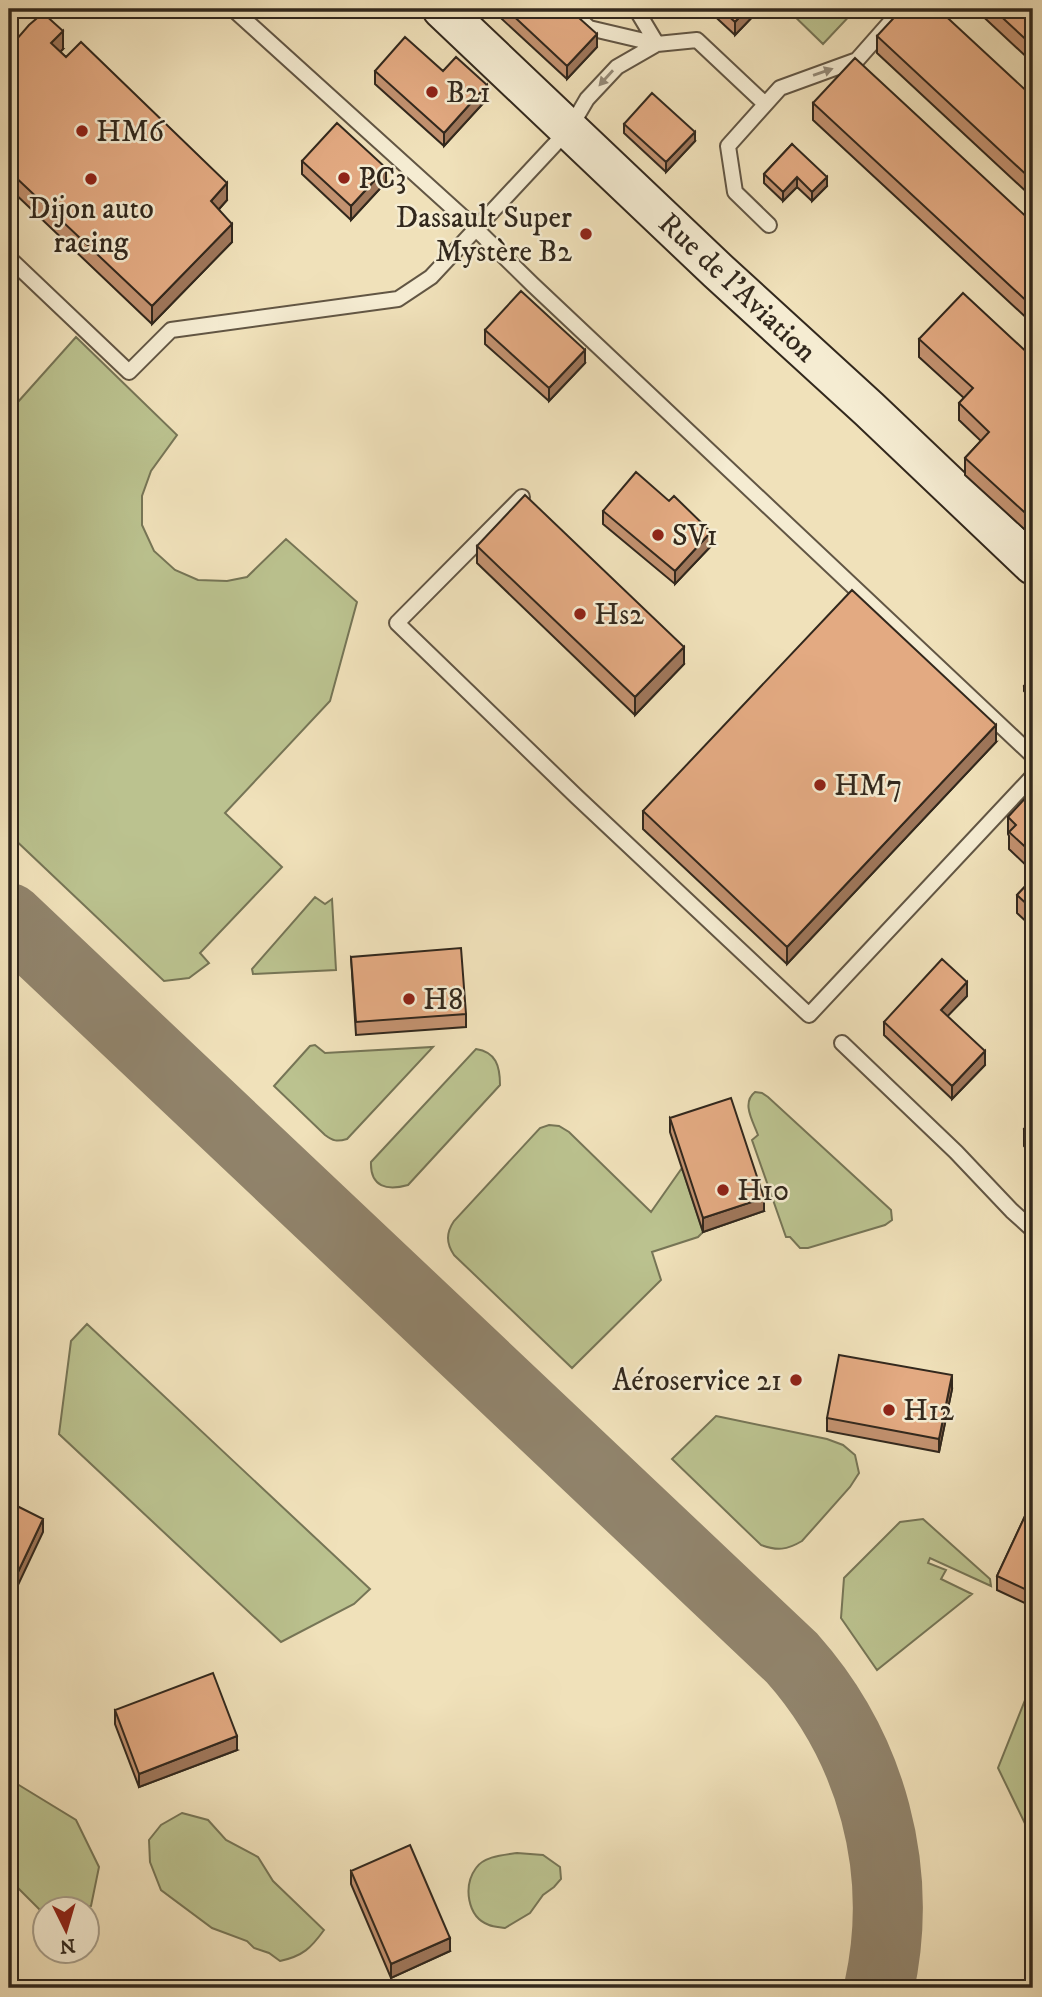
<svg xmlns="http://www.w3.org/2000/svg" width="1042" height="1997" viewBox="0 0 1042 1997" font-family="'IM FELL DW Pica',serif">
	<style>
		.green { fill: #bbc28f; stroke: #767556; stroke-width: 2 }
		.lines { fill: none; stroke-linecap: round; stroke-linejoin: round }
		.taxiway { stroke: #91846c; stroke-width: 70 }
		.lane-casing { stroke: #625644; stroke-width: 18 }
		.secondary-casing { stroke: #32281d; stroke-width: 42 }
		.lane { stroke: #f5ecd2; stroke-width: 14 }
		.secondary { stroke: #f5ecd2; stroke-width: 38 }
		.wall { fill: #c39270; stroke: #32281d; stroke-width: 2 }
		.shaded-wall { fill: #9f775b; stroke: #32281d; stroke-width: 2 }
		.building { fill: #e3aa82; stroke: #32281d; stroke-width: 2 }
		.oneway { fill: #948a78 }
		.poi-dot { fill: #8f2418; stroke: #f5ecd2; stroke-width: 2.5 }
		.labels { text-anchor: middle; stroke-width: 5; stroke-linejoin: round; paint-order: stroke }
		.poi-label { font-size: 30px; fill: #32281d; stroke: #f5ecd2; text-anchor: start }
		.street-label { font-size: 30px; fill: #32281d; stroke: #f5ecd2 }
	</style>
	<rect width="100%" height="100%" fill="#f0e1ba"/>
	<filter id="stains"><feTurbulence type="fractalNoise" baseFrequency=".00286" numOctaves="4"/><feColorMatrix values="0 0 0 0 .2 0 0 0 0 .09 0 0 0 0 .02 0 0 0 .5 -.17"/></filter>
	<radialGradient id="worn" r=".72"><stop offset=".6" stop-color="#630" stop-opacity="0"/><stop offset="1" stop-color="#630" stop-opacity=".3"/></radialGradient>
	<!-- green -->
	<path class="green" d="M787,9H856L823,44Z
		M76,337L177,435L151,471L142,496V525L154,551L175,570L198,580L227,581L247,577L286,539L357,602L330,701L225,813L282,867L200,953L209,963L189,978L164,981L9,834V412Z
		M315,897L325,904L332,899L336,970L253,974L252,969Z
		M315,1045L325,1053L433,1047L347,1139C337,1142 333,1141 325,1135L274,1086L310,1046Z
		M476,1049C496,1052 500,1066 500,1085L408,1185C387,1191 370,1187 371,1162Z
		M755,1092L762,1093L768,1097L891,1210L892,1220L885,1225L808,1248H800L790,1237H786L752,1140L758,1135C753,1121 741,1103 755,1092Z
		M549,1125L559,1126L569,1132L651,1212L682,1168L703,1232L698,1237L652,1252L661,1280L572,1368L454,1255C446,1243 446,1233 454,1221L540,1128Z
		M87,1324L370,1589L354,1604L281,1642L59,1434L71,1341Z
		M716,1416L827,1439L843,1445L855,1455L859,1473L850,1487L802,1541C787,1550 777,1551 761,1545L672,1459Z
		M923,1519L990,1579L991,1586L930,1558L928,1563L946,1570L941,1579L972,1594L877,1670L841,1618L844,1578L900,1522Z
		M1033,1680V1840L998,1768Z
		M9,1779L76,1820L99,1867L91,1906L83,1909L46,1910L45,1915L9,1879Z
		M182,1813L208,1820L226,1840L258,1857L273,1881L324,1930C311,1948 303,1956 280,1961L269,1953L254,1948L247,1941L212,1928L161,1890L150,1862L149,1840L161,1825Z
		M517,1853L543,1855L560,1867L561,1879L554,1887L543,1895L530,1913L505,1928C500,1927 494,1927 489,1925C467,1917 463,1886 476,1868C484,1856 504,1855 517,1853Z"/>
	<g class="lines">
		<!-- taxiway -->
		<path class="taxiway" d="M9,918L792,1658C872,1748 905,1870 879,1988"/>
		<!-- lane casing -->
		<g class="lane-casing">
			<path id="lane" d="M233,9L476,229L532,284L1033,756
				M568,9L589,28L657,44L697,40L765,104
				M636,9L657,44
				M769,225L735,192L728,146L780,88L857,60L902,9
				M9,258L129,372L171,330L398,299L431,277L570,128L587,99L617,67L657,44
				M522,497L397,623L577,797L809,1015L1033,776
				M842,1043L956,1152L1012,1211L1033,1230"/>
		</g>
		<!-- secondary casing -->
		<g class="secondary-casing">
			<path id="secondary" d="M442,9L718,271L869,409L1033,565"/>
		</g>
		<!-- lane -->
		<use href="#lane" class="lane"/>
		<!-- secondary -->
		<use href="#secondary" class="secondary"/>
	</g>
	<!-- wall -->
	<path class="wall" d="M491,9H569L597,47L567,79Z
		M707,9H760L735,35Z
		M975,9H1033V63Z
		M877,36L1033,97V198L877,53Z
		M9,48L63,49L60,52L227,200L219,209L232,242L152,324L9,188Z
		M375,71H443L487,99L444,146L375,84Z
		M813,103L1033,223V324L813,120Z
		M624,124L695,141L666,172L624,133Z
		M792,144L827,186L812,201L797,187L783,201L764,183V174Z
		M302,161L386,182L351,220L302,174Z
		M485,330L585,363L549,401L485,344Z
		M919,339L1033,358V537L965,475V458L981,441L959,420V403L964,398L919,357Z
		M669,501L711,546L675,584L603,524V511Z
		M477,546L684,664L635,715L477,563Z
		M1033,677V700L1024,691V686Z
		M996,742L787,964L643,829V811Z
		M1033,794V872L1009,849V836L1008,834V817Z
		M1033,878V928L1017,913V895Z
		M351,957L466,1014V1027L356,1035Z
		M967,996L947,1016L985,1065L952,1099L884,1035V1022Z
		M670,1118L764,1211L703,1232L670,1132Z
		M1033,1120V1155L1024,1146V1129Z
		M1033,1172V1193L1031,1191V1174Z
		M952,1389L939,1452L827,1431V1418Z
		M1033,1499V1607L997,1590V1576Z
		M115,1710L237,1750L139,1787L115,1724Z
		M351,1871L450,1951L391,1978L351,1884Z"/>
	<!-- shaded-wall -->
	<path class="shaded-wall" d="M747,9H760L735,35V22Z
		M63,31V49L51,61V43Z
		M597,34V47L567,79V66Z
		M487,85V99L444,146V133Z
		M695,132V141L666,172V162Z
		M386,168V182L351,220V206Z
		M797,177V187L783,201V192Z
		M827,177V186L812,201V192Z
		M227,183V200L211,218V201Z
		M232,224V242L152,324V306Z
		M585,350V363L549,401V388Z
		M711,532V546L675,584V571Z
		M684,647V664L635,715V697Z
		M996,725V742L787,964V947Z
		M967,982V996L941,1023V1010Z
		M985,1051V1065L952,1099V1086Z
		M764,1198V1211L703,1232V1218Z
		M952,1375V1389L939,1452V1439Z
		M43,1519V1532L9,1604V1591Z
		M237,1736V1750L139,1787V1774Z
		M450,1938V1951L391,1978V1964Z"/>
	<!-- building -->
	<path class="building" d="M506,9H569L597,34L567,66Z
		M721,9H747L735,22Z
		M902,9H938L1033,97V181L877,36Z
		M993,9H1033V46Z
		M43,13L63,31L51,43L66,57L81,42L227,183L211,201L232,224L152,306L9,171V48L29,25Z
		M405,37L443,71L456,57L487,85L444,133L375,71Z
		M855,58L1033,223V307L813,103Z
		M652,93L695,132L666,162L624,124Z
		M337,123L386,168L351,206L302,161Z
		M792,144L827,177L812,192L797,177L783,192L764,174Z
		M521,291L585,350L549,388L485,330Z
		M963,293L1033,358V520L965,458L989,432L959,403L973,388L919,339Z
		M636,472L669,501L674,496L711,532L675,571L603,511Z
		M525,495L684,647L635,697L477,546Z
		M852,590L996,725L787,947L643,811Z
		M1033,677V696L1024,686Z
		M1031,792L1033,794V854L1009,832L1016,825L1008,817Z
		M1033,878V910L1017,895Z
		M461,948L466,1014L356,1022L351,957Z
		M942,959L967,982L941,1010L985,1051L952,1086L884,1022Z
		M731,1098L764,1198L703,1218L670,1118Z
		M1033,1120V1138L1024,1129Z
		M839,1355L952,1375L939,1439L827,1418Z
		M1033,1499V1593L997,1576Z
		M9,1502L43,1519L9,1591Z
		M213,1673L237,1736L139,1774L115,1710Z
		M410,1845L450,1938L391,1964L351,1871Z"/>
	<!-- one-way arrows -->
	<defs><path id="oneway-solid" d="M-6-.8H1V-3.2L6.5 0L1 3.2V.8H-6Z" transform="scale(1.75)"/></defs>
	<g class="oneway">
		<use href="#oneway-solid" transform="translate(823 72) rotate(-19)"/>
		<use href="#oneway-solid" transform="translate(606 78) rotate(132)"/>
	</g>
	<!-- markers -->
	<g class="poi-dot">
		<circle cx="432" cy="92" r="7"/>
		<circle cx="82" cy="131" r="7"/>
		<circle cx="344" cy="178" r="7"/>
		<circle cx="91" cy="179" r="7"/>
		<circle cx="586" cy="234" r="7"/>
		<circle cx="658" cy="535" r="7"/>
		<circle cx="580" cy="614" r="7"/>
		<circle cx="820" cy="785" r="7"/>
		<circle cx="409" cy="999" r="7"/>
		<circle cx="723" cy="1190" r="7"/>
		<circle cx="796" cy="1380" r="7"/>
		<circle cx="889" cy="1410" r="7"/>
	</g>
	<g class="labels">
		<!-- poi labels -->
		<g class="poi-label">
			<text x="446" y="102">B21</text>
			<text x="96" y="141">HM6</text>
			<text x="358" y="188">PC3</text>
			<text x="91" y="218" text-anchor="middle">Dijon auto<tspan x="91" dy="34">racing</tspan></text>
			<text x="572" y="227" text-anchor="end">Dassault Super<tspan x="572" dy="34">Mystère B2</tspan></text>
			<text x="672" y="545">SV1</text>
			<text x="594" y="624">Hs2</text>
			<text x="834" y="795">HM7</text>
			<text x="423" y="1009">H8</text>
			<text x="737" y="1200">H10</text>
			<text x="782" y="1390" text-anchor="end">Aéroservice 21</text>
			<text x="903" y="1420">H12</text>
		</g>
		<!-- street labels -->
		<g class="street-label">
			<text transform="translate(738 287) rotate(43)" y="10">Rue de l'Aviation</text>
		</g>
	</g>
	<!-- margin -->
	<rect width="1042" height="1997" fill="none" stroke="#f0e1ba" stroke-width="35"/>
	<rect x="10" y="10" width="1021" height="1976" fill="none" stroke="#32281d" stroke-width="3.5"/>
	<rect x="18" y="18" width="1007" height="1962" fill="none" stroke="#32281d" stroke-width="2"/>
	<!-- north arrow -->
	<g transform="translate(66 1930) rotate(175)"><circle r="33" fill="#f5ecd2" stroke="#a79e8a" stroke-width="2"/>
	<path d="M0-5L12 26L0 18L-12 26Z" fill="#8f2418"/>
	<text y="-10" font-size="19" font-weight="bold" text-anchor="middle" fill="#32281d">N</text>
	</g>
	<rect width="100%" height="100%" filter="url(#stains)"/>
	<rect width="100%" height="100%" fill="url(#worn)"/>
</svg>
